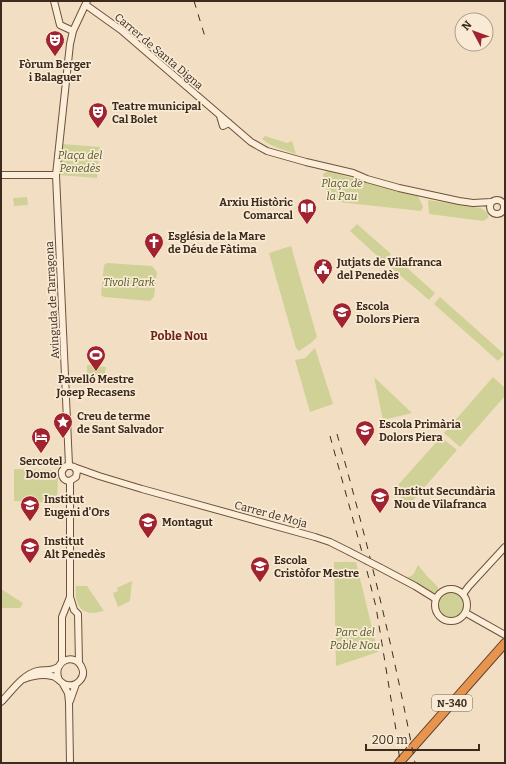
<svg xmlns="http://www.w3.org/2000/svg" width="506" height="764" viewBox="0 0 506 764" font-family="Bitter,serif">
	<style>
		.green { fill: #cfd196 }
		.lines { fill: none; stroke-linecap: round; stroke-linejoin: round }
		.secondary-casing { stroke: #6f513b; stroke-width: 8 }
		.highway-casing { stroke: #5b3e2d; stroke-width: 10 }
		.secondary { stroke: #fbedd8; stroke-width: 6 }
		.highway { stroke: #e7954e; stroke-width: 8 }
		.rail { stroke: #3c2a1d; stroke-width: 1; stroke-dasharray: 7 7; stroke-linecap: butt }
		.secondary-bridge-casing { stroke: #6f513b; stroke-width: 8; stroke-linecap: butt }
		.secondary-bridge { stroke: #fbedd8; stroke-width: 6 }
		.labels { text-anchor: middle; stroke-width: 3.5; stroke-linejoin: round; paint-order: stroke }
		.shield { fill: #f8ead4; stroke: #746454; stroke-width: 1 }
		.shield-label { font-size: 10px; font-weight: bold; fill: #3c2a1d }
		.street-label { font-size: 11px; fill: #3c2a1d; stroke: #f8ead4 }
		.poi-label { font-size: 11px; font-weight: bold; fill: #3c2a1d; stroke: #f8ead4; text-anchor: start }
		.park-label { font-size: 11px; font-style: italic; fill: #525a22; stroke: #f8ead4 }
		.neighbourhood-label { font-size: 12px; font-weight: bold; fill: #6d2319; stroke: #f8ead4 }
	</style>
	<rect width="100%" height="100%" fill="#f2dfc3"/>
	<!-- green -->
	<path class="green" d="M265,136L287,143L292,141L296,154C284,150 272,147 262,139Z
		M62,144L100,147L97,178L59,175Z
		M328,171L399,192L418,196L423,207L421,211L338,202L328,195L323,174Z
		M27,197L28,205L14,206L13,198Z
		M428,200L481,208L489,214L488,218L483,221L429,214Z
		M357,224L391,254L384,262L350,231Z
		M291,246L317,337L311,343L299,351L296,348L269,253Z
		M395,257L435,293L429,300L388,265Z
		M107,263L152,266L157,272L154,297L150,301L104,297L101,295L104,265Z
		M440,297L504,354L498,361L434,304Z
		M315,348L333,404L310,412L295,360L305,358Z
		M87,365L106,367L104,378L87,377Z
		M374,377L412,413L383,420Z
		M493,377L505,388V396L460,447L444,433Z
		M441,437L457,450L409,505L405,506L402,503L398,485Z
		M14,469L51,470L56,473L58,479L57,503L14,501Z
		M334,562H356L378,652L336,666Z
		M418,565L427,576L438,587V592L433,593L406,578L413,575Z
		M132,581L130,601L118,607L113,593L118,591L117,588Z
		M76,586H87L104,611C99,612 92,614 87,612C76,609 75,596 76,586Z
		M1,589L23,603L20,608H1Z
		M438 605a13 13 0 1 1 26 0a13 13 0 1 1-26 0Z"/>
	<g class="lines">
		<!-- secondary casing -->
		<g class="secondary-casing">
			<path id="secondary" d="M54,1L60,25L73,31
				M86,5L121,30L251,142L267,151L306,162L353,173L367,179L399,188L459,201L473,203L491,202
				M220,116L223,126L229,123
				M1,175H56
				M490 207a7 7 0 1 1 14 0a7 7 0 1 1-14 0Z
				M69,465L56,175L70,44L73,31L87,1
				M74,467L77,471L76,477L70,481C64,481 61,477 62,471L66,466H71L99,476L142,489L315,537L330,542L348,551
				M381,568L415,586L436,599
				M435 605a16 16 0 1 1 32 0a16 16 0 1 1-32 0Z
				M463,594L469,586L505,547
				M70,597L74,610L78,614L79,663
				M466,613L505,635
				M62,662V617L70,597V481
				M24,679C32,676 43,674 52,676C58,677 61,684 67,685C77,687 86,677 82,668C75,651 51,661 59,680
				M63,684L68,693L69,702L70,763
				M70,701L76,684
				M1,702C11,692 22,675 37,671C44,669 51,672 58,667"/>
		</g>
		<!-- highway casing -->
		<g class="highway-casing">
			<path id="highway" d="M399,763L505,643"/>
		</g>
		<!-- secondary -->
		<use href="#secondary" class="secondary"/>
		<!-- highway -->
		<use href="#highway" class="highway"/>
		<!-- rail -->
		<path class="rail" d="M194,1L206,40
			M337,434C368,543 394,652 415,763
			M330,436L365,563L376,607L397,736L400,763"/>
		<!-- secondary-bridge casing -->
		<g class="secondary-bridge-casing">
			<path id="secondary-bridge" d="M348,551L381,568"/>
		</g>
		<!-- secondary-bridge -->
		<use href="#secondary-bridge" class="secondary-bridge"/>
	</g>
	<!-- icons -->
	<defs>
		<g id="theatre-pin" transform="scale(1)"><path d="M0 17L-7.5 6A9.5 9.5 0 1 1 7.5 6Z" fill="#a22330" stroke="#f8ead4"/><path d="M-5-5.5Q0-4 5-5.5V0Q5 5 0 6Q-5 5-5 0ZM-3.3-2.5H-1v1.5H-3.3ZM1-2.5H3.3v1.5H1ZM-2.8 1Q0 5.5 2.8 1Z" fill="#fff"/></g>
		<g id="library-pin" transform="scale(1)"><path d="M0 17L-7.5 6A9.5 9.5 0 1 1 7.5 6Z" fill="#a22330" stroke="#f8ead4"/><path d="M-6-4Q-3-5.5-.7-3.5V5Q-3 3-6 4ZM6-4Q3-5.5 .7-3.5V5Q3 3 6 4Z" fill="#fff"/></g>
		<g id="church-pin" transform="scale(1)"><path d="M0 17L-7.5 6A9.5 9.5 0 1 1 7.5 6Z" fill="#a22330" stroke="#f8ead4"/><path d="M-1.2-6h2.4v3.5h3.3v2.4h-3.3V6h-2.4V-.1h-3.3v-2.4h3.3Z" fill="#fff"/></g>
		<g id="civic-pin" transform="scale(1)"><path d="M0 17L-7.5 6A9.5 9.5 0 1 1 7.5 6Z" fill="#a22330" stroke="#f8ead4"/><path d="M-.6-6.5H3V-4.5H.6V-3L4-1V1h2V6H-6V1h2V-1L-.6-3ZM-1.2 2.5V6h2.4V2.5Z" fill="#fff"/></g>
		<g id="school-pin" transform="scale(1)"><path d="M0 17L-7.5 6A9.5 9.5 0 1 1 7.5 6Z" fill="#a22330" stroke="#f8ead4"/><path d="M0-5L7-2L0 1L-7-2ZM-4 1L0 2.5L4 1V4Q0 6-4 4Z" fill="#fff"/></g>
		<g id="stadium-pin" transform="scale(1)"><path d="M0 17L-7.5 6A9.5 9.5 0 1 1 7.5 6Z" fill="#a22330" stroke="#f8ead4"/><path d="M0-5a6.5 5 0 1 0 0 10a6.5 5 0 1 0 0-10ZM-3.5-1.8h7v3.6h-7Z" fill="#fff"/></g>
		<g id="sight-pin" transform="scale(1)"><path d="M0 17L-7.5 6A9.5 9.5 0 1 1 7.5 6Z" fill="#a22330" stroke="#f8ead4"/><path d="M0-6L1.8-2.2L6-1.7L2.9 1.2L3.7 5.4L0 3.3L-3.7 5.4L-2.9 1.2L-6-1.7L-1.8-2.2Z" fill="#fff"/></g>
		<g id="hotel-pin" transform="scale(1)"><path d="M0 17L-7.5 6A9.5 9.5 0 1 1 7.5 6Z" fill="#a22330" stroke="#f8ead4"/><path d="M-6-4.5h1.5V1H6V5H4.5V3h-9V5H-6ZM-4 0a1.8 1.8 0 1 1 3.6 0ZM.5 0V-2.5h3Q6-2.5 6 0Z" fill="#fff"/></g>
	</defs>
	<g fill-rule="evenodd">
		<use href="#theatre-pin" x="55" y="40"/>
		<use href="#theatre-pin" x="98" y="112"/>
		<use href="#library-pin" x="307" y="208"/>
		<use href="#church-pin" x="154" y="242"/>
		<use href="#civic-pin" x="323" y="268"/>
		<use href="#school-pin" x="342" y="312"/>
		<use href="#stadium-pin" x="96" y="355"/>
		<use href="#sight-pin" x="63" y="422"/>
		<use href="#school-pin" x="365" y="430"/>
		<use href="#hotel-pin" x="41" y="437"/>
		<use href="#school-pin" x="380" y="497"/>
		<use href="#school-pin" x="30" y="505"/>
		<use href="#school-pin" x="148" y="522"/>
		<use href="#school-pin" x="30" y="547"/>
		<use href="#school-pin" x="260" y="566"/>
	</g>
	<g class="labels">
		<!-- shield labels -->
		<rect class="shield" x="432" y="695" width="40" height="16" rx="3"/>
		<g class="shield-label">
			<text x="452" y="707">N-340</text>
		</g>
		<!-- street labels -->
		<g class="street-label">
			<text transform="translate(159 51) rotate(40)" y="4">Carrer de Santa Digna</text>
			<text transform="translate(52 300) rotate(-93)" y="4">Avinguda de Tarragona</text>
			<text transform="translate(271 514) rotate(15)" y="4">Carrer de Moja</text>
		</g>
		<!-- poi labels -->
		<g class="poi-label">
			<text x="55" y="68" text-anchor="middle">Fòrum Berger<tspan x="55" dy="13">i Balaguer</tspan></text>
			<text x="112" y="110">Teatre municipal<tspan x="112" dy="13">Cal Bolet</tspan></text>
			<text x="293" y="206" text-anchor="end">Arxiu Històric<tspan x="293" dy="13">Comarcal</tspan></text>
			<text x="168" y="240">Església de la Mare<tspan x="168" dy="13">de Déu de Fàtima</tspan></text>
			<text x="337" y="266">Jutjats de Vilafranca<tspan x="337" dy="13">del Penedès</tspan></text>
			<text x="356" y="310">Escola<tspan x="356" dy="13">Dolors Piera</tspan></text>
			<text x="96" y="383" text-anchor="middle">Pavelló Mestre<tspan x="96" dy="13">Josep Recasens</tspan></text>
			<text x="77" y="420">Creu de terme<tspan x="77" dy="13">de Sant Salvador</tspan></text>
			<text x="379" y="428">Escola Primària<tspan x="379" dy="13">Dolors Piera</tspan></text>
			<text x="41" y="465" text-anchor="middle">Sercotel<tspan x="41" dy="13">Domo</tspan></text>
			<text x="394" y="495">Institut Secundària<tspan x="394" dy="13">Nou de Vilafranca</tspan></text>
			<text x="44" y="503">Institut<tspan x="44" dy="13">Eugeni d'Ors</tspan></text>
			<text x="162" y="526">Montagut</text>
			<text x="44" y="545">Institut<tspan x="44" dy="13">Alt Penedès</tspan></text>
			<text x="274" y="564">Escola<tspan x="274" dy="13">Cristòfor Mestre</tspan></text>
		</g>
		<!-- park labels -->
		<g class="park-label">
			<text x="80" y="159">Plaça del<tspan x="80" dy="13">Penedès</tspan></text>
			<text x="342" y="187">Plaça de<tspan x="342" dy="13">la Pau</tspan></text>
			<text x="129" y="286">Tivoli Park</text>
			<text x="355" y="636">Parc del<tspan x="355" dy="13">Poble Nou</tspan></text>
		</g>
		<!-- neighbourhood labels -->
		<g class="neighbourhood-label">
			<text x="179" y="340">Poble Nou</text>
		</g>
	</g>
	<!-- border -->
	<rect width="506" height="764" fill="none" stroke="#3c2a1d" stroke-width="4"/>
	<!-- north arrow -->
	<g transform="translate(474 32) rotate(311)"><circle r="19" fill="#f8ead4" stroke="#ad9d8b"/>
	<path d="M0-3L7 15L0 10L-7 15Z" fill="#a22330"/>
	<text y="-6" font-size="11" font-weight="bold" text-anchor="middle" fill="#3c2a1d">N</text>
	</g>
	<!-- scale -->
	<path d="M366 744v6h113v-6" fill="none" stroke="#3c2a1d" stroke-width="2"/>
	<text x="372" y="744" font-size="12" fill="#3c2a1d" stroke="#f8ead4" stroke-width="3" paint-order="stroke">200 m</text>
</svg>
